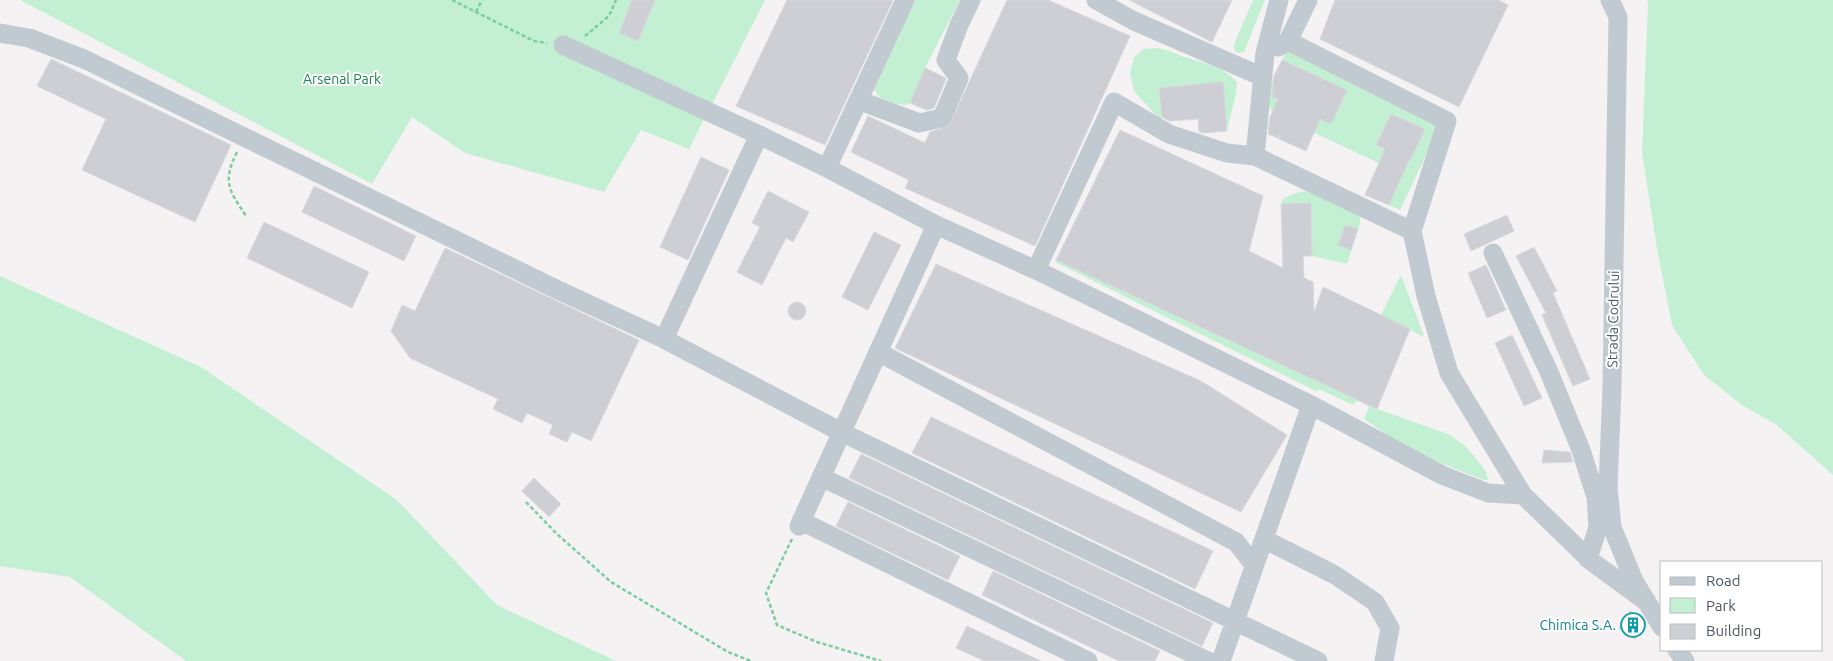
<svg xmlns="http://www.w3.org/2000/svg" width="1833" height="661" viewBox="0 0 1833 661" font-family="Ubuntu,sans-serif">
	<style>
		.green { fill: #c3f0d2 }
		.building { fill: #cdcfd4; stroke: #d7d9dd }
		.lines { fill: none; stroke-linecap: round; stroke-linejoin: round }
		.path { stroke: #7bcda0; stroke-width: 2.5; stroke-dasharray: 4 2.5; stroke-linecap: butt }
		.minor { stroke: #c1cad1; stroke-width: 19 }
		.labels { text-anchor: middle; stroke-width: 4; stroke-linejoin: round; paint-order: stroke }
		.park-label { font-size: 14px; fill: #1a8248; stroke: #fff }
		.street-label { font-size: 14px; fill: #4a5760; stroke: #fff }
		.culture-label { font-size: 14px; fill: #0d838f; stroke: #fff; text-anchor: end }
	</style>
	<rect width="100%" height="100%" fill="#f4f2f3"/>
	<!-- green -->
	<path class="green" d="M20,0H765L689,149L641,130L604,192L465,153L412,117L372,184Z
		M913,0H960L925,68L910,103L907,105C894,104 877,101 873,86Z
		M1253,0H1265L1244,52L1237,53L1233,47Z
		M1646,0H1833V475L1777,425L1742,405L1704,375L1672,325L1658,254L1642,153L1648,2Z
		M1158,48C1168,50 1175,53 1184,57C1204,63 1223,66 1237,82L1236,93L1227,131L1223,82L1159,88L1162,122L1134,91L1130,73L1134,58L1143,49Z
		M1287,50L1435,120L1438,130L1400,210L1389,205L1402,174L1272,113L1266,94Z
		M1308,191L1360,213V224L1347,264L1312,256L1311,203L1281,204L1282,200C1290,194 1298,192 1308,191Z
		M1056,260L1377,409L1448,434L1464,445L1475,457L1486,472L1488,480H1484L1443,464L1396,441L1364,419L1369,407L1358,400L1353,405L1319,389L1318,392L1055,262Z
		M1401,275L1424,336V337L1381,315Z
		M0,276L201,367L397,500L497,605L616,661H186L70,577L0,566Z"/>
	<!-- building -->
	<path class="building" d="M632,0H655L638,41L619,33Z
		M787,0H893L825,145L736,106Z
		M1007,0H1048L1130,36L1035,246L905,188L909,180L851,152L868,116L925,143L930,132L949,126Z
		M1129,0H1232L1212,42Z
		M1335,0H1498L1508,5L1459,107L1320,39Z
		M51,59L231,145L195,222L82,170L106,119L37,86Z
		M1282,60L1347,90L1331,124L1320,119L1306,151L1279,139V133L1278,138L1268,134L1270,117L1278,99L1272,97L1274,76Z
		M925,68L944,77L946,79L934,108L926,110L910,103Z
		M1223,82L1227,131L1203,133L1199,132L1198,119L1169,121L1162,117L1159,88Z
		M1391,114L1425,129L1410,161L1409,160L1389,205L1365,195L1385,149L1376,145Z
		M1120,130L1263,196L1249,251L1283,268L1281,204L1311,203L1312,256H1303L1304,278L1313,282L1314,313L1323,287L1410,329L1377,409L1056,260Z
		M701,157L729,170L688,260L660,247Z
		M314,186L416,236L404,261L302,212Z
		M768,191L809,212L793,242L786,238L762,285L737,272L760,227L752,223Z
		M1507,215L1514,231L1471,251L1464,234Z
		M264,222L369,272L352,308L247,258Z
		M1345,225L1358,229L1351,250L1338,245Z
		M874,232L901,245L868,310L842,297Z
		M1534,247L1557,291L1553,293L1590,379L1573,386L1542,315L1546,313L1516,256Z
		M445,248L639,340L591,441L572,432L567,442L549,434L553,425L527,413L522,423L493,409L498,399L410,358L391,331L402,305L415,311Z
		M936,264L1201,381L1287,435L1241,512L895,348Z
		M1486,265L1506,310L1487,318L1468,273Z
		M788 311a9 9 0 1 1 18 0a9 9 0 1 1-18 0Z
		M1512,335L1542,398L1524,406L1495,343Z
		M931,417L1213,551L1195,589L912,453Z
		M1544,450L1570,452L1573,462L1542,463Z
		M861,454L1213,623L1202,646L849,478Z
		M534,478L561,504L549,517L522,491Z
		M848,502L960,556L948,580L836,526Z
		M993,571L1160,651L1155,661H1119L982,595Z
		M1630,611L1646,622L1635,639L1619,628Z
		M967,626L1041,661H984L956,648Z"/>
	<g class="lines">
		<!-- path -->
		<path class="path" d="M452,0L534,41L547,43
			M476,12L482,0
			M585,36L609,16L616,0
			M237,152C222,182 229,190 246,216
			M526,502L557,534L611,582L728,652L751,661
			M792,539L766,593L777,625L817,642L881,661"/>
		<!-- minor -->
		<path class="minor" d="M1096,0L1134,21L1263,77
			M1610,0L1618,17L1612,388L1608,487L1612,527L1634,581L1662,627
			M0,33L29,38L84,59L558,290L664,339L759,135
			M1288,41L1447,121L1412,231
			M563,45L759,135L827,168L936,225L1036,270L1311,405L1442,475L1488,493L1523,495
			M1278,47L1288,41L1308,0
			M858,100L919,123L942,118L959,78L946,60L959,25L971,0
			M1255,156L1265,53L1279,0
			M827,168L905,0
			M1493,253L1549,372L1581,450L1596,497L1598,527L1588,559
			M1036,270L1114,102L1169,134L1227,153L1255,156L1412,231L1426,296L1449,373L1523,495L1591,561L1647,602
			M664,339L841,432L1318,661
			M878,352L1236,542L1254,565
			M821,477L1208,661
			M801,521L1088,661
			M799,526L936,225
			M1264,539L1335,575L1375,602L1390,628L1384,661
			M1677,650L1685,661
			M1221,661L1311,405"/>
	</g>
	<!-- icons -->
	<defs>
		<g id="building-ring" transform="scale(1.25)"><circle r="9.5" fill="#fff" stroke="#0f9aa8" stroke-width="1.5"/><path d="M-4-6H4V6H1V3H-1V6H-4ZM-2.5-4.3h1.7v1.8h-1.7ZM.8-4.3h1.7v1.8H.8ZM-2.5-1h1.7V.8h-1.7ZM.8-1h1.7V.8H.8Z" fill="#0f9aa8"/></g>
	</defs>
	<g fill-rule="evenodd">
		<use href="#building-ring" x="1633" y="625"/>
	</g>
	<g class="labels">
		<!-- park labels -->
		<g class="park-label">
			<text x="342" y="84">Arsenal Park</text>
		</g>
		<!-- street labels -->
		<g class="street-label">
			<text transform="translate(1613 319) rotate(-89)" y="5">Strada Codrului</text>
		</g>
		<!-- culture labels -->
		<g class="culture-label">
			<text x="1616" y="630">Chimica S.A.</text>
		</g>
	</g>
	<!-- legend -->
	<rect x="1660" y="561" width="162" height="90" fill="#ffffff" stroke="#b7bcbf"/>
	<rect x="1670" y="577" width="25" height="8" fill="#c1cad1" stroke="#b7bcbf"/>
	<text x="1706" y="586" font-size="15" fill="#4a5760">Road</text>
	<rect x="1670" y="598" width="25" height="15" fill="#c3f0d2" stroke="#b7bcbf"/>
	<text x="1706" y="611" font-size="15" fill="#4a5760">Park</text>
	<rect x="1670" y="624" width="25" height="15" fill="#cdcfd4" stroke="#b7bcbf"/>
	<text x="1706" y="636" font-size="15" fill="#4a5760">Building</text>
</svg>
